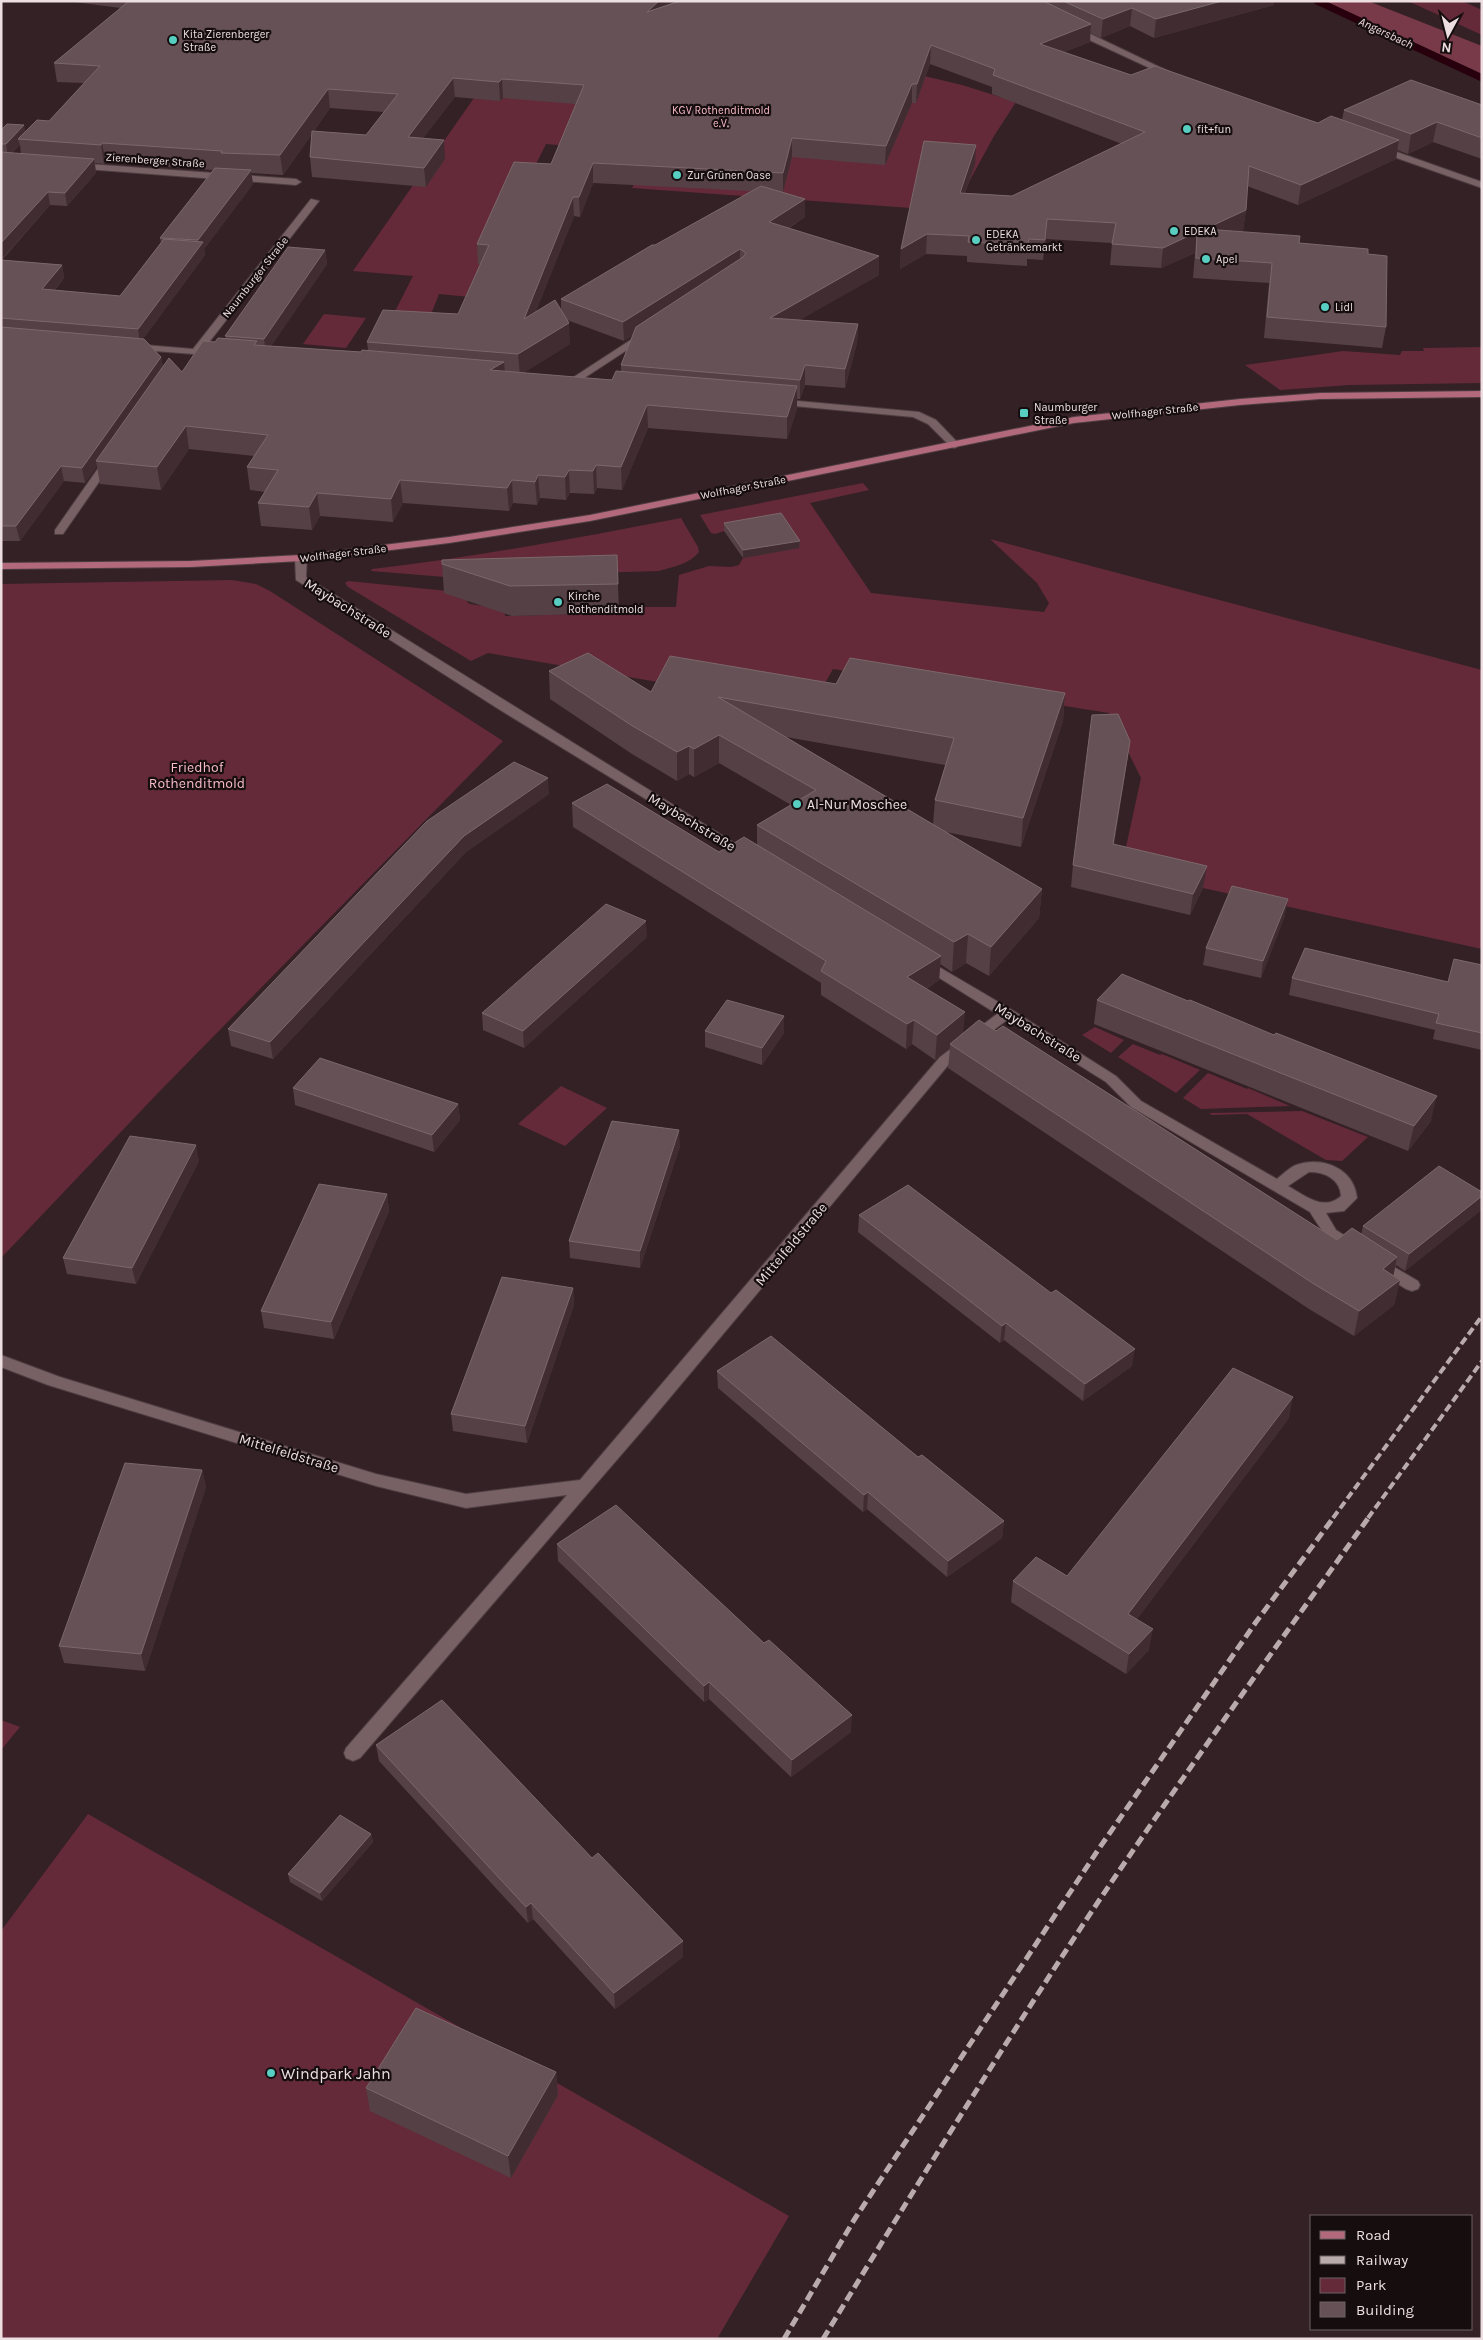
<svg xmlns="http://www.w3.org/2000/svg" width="1483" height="2340" viewBox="0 0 1483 2340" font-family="Karla,sans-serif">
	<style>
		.green { fill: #642a3a }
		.forest { fill: #783949 }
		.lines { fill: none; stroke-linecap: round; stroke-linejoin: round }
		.stream { stroke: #28000d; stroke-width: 7 }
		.minor-casing { stroke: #4d3d41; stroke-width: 2 }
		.major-casing { stroke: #4d3d41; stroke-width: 2 }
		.minor { fill: #776165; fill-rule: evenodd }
		.major { fill: #b1697b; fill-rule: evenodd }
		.rail-far1 { stroke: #b9aaac; stroke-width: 4; stroke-dasharray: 8 4; stroke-linecap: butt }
		.rail { stroke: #b9aaac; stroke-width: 5; stroke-dasharray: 10 5; stroke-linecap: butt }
		.wall { fill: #554145; fill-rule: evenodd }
		.shaded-wall { fill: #412d31 }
		.building { fill: #665256; stroke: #7b686b }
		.poi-dot { fill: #57cec1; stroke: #160d0f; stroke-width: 2 }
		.labels { text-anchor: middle; stroke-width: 4.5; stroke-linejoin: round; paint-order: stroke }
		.far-poi-label { font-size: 11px; fill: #eddfe1; stroke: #160d0f; text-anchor: start }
		.far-park-label { font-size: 11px; fill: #f8bcc8; stroke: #160d0f }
		.far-street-label { font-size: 11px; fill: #eddfe1; stroke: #160d0f }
		.far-water-label { font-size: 12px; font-style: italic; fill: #f1dce0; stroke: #160d0f }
		.street-label { font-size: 14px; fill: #eddfe1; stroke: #160d0f }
		.park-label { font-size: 14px; fill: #f8bcc8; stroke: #160d0f }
		.poi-label { font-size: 14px; fill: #eddfe1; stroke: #160d0f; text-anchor: start }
		.near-poi-label { font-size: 16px; fill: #eddfe1; stroke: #160d0f; text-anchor: start }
	</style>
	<rect width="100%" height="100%" fill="#342125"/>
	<!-- green -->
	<path class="green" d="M1408,1H1462L1482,10V35Z
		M899,70L962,85L1016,102L994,136L953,211L632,188L651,153L546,144L470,297L439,294L426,327L388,325L413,276L353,271L474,98Z
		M324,314L366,318L346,348L303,344Z
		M1482,347V383L1350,385L1280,390L1245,365L1343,351L1400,355L1402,351H1424L1423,348Z
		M863,483L869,490L810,503L871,593L1044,612L1049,603L1037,583L990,539L1482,670V949L1203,888L1126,847L1141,778L1109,713L833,669L811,708L488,653L471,661L348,587L345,583L348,581L468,593L467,602L470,604L505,609V616L619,613V607H676L679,575L709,566L731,567L739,565L743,558L799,548L724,531L715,534L711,533L700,515Z
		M681,518L698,547L699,552C690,564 672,567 659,571L494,576L482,580L371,571L372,569C476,557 578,538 681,518Z
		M232,580L256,584L270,591L503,741L157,1094L1,1258V584Z
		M1095,1027L1124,1040L1111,1053L1082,1035Z
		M1133,1044L1160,1055L1162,1054L1200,1070L1176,1093L1118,1057Z
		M1208,1073L1247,1089L1248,1088L1290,1106L1201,1109L1183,1098Z
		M561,1086L607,1108L565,1146L518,1124Z
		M1302,1111L1368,1137L1342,1161L1326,1160L1247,1114L1212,1115L1209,1113Z
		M1,1720L20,1727L1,1750Z
		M88,1814L789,2216L717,2339H1V1931Z"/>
	<!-- forest -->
	<path class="forest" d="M1325,1H1368L1482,46V74Z"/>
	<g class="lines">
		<!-- stream -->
		<path class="stream" d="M1317,1L1482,78"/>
		<!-- minor casing -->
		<g class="minor-casing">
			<path id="minor" d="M1070,27H1076L1176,75L1169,77L1070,31Z
				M1374,146H1380L1482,182V188L1374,150Z
				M75,163L296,179L301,182L296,185L72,168V164Z
				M311,199L319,201L203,350L219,352V356L129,349L128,347L133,344L193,349Z
				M646,330L651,333L650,335L572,386H564L563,384Z
				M776,399L919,412L936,420L960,445L955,448L951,447L928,424L913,417L772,404V400Z
				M110,456L115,459L63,534H55V530L106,457Z
				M301,555L307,558L306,577L754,855L747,859L742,858L497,708L296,580L295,558Z
				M922,957L1012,1010L1116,1076L1141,1101L1277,1179C1283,1174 1289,1168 1296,1165C1322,1156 1354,1168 1357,1198L1344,1211L1326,1213L1336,1230L1361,1246L1364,1250L1361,1254C1340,1260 1319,1227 1310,1212L1131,1107L1106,1082L1007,1020L950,1063L652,1419L360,1758L353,1761L346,1758L344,1753L346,1748L567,1495L466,1508L376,1486L48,1385L1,1367V1355L60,1377L376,1474L466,1494L580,1480L940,1057L997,1014L917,964L915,961ZM1309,1172C1325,1172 1340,1179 1341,1196C1324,1212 1304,1195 1288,1186Z
				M1377,1257L1418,1281L1420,1285L1418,1289L1412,1291L1406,1289L1371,1267L1369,1263L1371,1259Z"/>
		</g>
		<!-- major casing -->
		<g class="major-casing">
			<path id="major" d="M1482,391V397L1320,399L1240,405L1074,423L590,521L449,543L301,561L191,567L1,569V563L191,561L301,555L449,537L590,515L1074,417L1240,399L1320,393Z"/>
		</g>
		<!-- minor -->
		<use href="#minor" class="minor"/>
		<!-- major -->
		<use href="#major" class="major"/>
		<!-- rail-far1 -->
		<path class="rail-far1" d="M1333,1518L1482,1316
			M1368,1518L1482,1361"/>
		<!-- rail -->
		<path class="rail" d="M784,2339L854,2220L1098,1850L1256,1622L1334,1517
			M823,2339C908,2199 994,2060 1084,1923C1176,1785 1273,1651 1369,1517"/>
	</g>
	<!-- wall -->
	<path class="wall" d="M66,1H678L677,2L680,1H1274V5L1154,38L1130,26L1101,38L1090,33V42L1064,52L1131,75L1300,117L1318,123L1342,120L1344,110L1482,105V159L1433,142L1408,154L1397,150L1396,159L1298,205L1247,186L1246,210L1243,230L1240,232L1299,243L1368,254L1386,327L1382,348L1264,338L1269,283L1193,278L1195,253L1161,268L1110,265L1112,243L1046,239L1043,260L1027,259V266L967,262V256L926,254L900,269L901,249L975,165L965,193L1012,196L1122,144L992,94V87L930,64L916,103H912L885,165L792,157L783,192L805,199V217L789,228L879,275L799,320L858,324L857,343L845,388L805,385L800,399H797V409L787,439L648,428L622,490L597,488L594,494L570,493L566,500L540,498L537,505L513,503L509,511L403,503L393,522L320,516L312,530L261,526L258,503L265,492L250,490L247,467L254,456L189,449L161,490L100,484L97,466L85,483L64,481L20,541H1V130L25,132L49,121L84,83L57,82L54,63L121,8ZM455,97L500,101L503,98L576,104L551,164L477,244L478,264H480L458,314L367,342L368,350L361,352L271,346L327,264L325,250L225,336L226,338L215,342L182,372L163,367L161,357L143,339L205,255L204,249L253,184L251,173L283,175L312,134L310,157L312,177L426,187L445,159L423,138ZM330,108L384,112L366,135L314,131ZM20,145L21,154L12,153ZM106,162L213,170L160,238L161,243L120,296L55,290L64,278L62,265L2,260L50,205L67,206L96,173L95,163L104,164ZM593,183L752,191L561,299V310L536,311L574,216L580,217ZM567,320L624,341L633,335L621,365V372L612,380L523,373L570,344Z
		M724,523L800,541L799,548L743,558L724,531Z
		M617,555L619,613L512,616L444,593L442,564Z
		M549,671L651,692L836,684L1065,693L1063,721L1021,847L946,832L1042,889L1039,918L989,976L966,963L952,972L940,964L939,980L926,989L964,1033L1337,1240L1361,1235L1363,1226L1482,1192V1203L1480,1211L1405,1271L1396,1265L1393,1276L1400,1280L1394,1305L1354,1336L1309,1309L948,1068L950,1048L935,1060L912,1044L906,1049L821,995V983L573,827L572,803L719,852L757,845V825L791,805L719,763L694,777L689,774L677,781L632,754L550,699ZM786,737L945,765L935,800L933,824Z
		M1130,741L1127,762L1114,844L1203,888L1190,915L1071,887L1073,865Z
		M549,794L466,852L273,1059L231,1046L228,1029L427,821Z
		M1285,915L1261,978L1203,965L1206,948Z
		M647,937L524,1048L483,1030L482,1013Z
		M1482,965V1050L1433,1039L1435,1030L1289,995L1292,978L1448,982Z
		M1097,1000L1431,1121L1408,1151L1094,1024Z
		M784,1016V1033L762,1065L705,1047V1031Z
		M293,1088L458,1104L460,1120L434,1152L295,1105Z
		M680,1146L640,1268L570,1258L569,1241Z
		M199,1161L136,1284L67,1274L63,1258Z
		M387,1194L389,1211L334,1339L264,1328L261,1311Z
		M859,1215L1132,1366L1083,1401L1004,1340L1000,1343L858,1232Z
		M573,1288L574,1305L527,1443L453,1431L451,1414Z
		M717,1371L1004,1521L1002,1538L947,1577L867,1509L863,1512L718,1388Z
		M1289,1418L1137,1619L1149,1650L1126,1674L1011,1602L1013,1581L1067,1576Z
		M202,1470L206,1487L145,1671L64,1663L59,1646Z
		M557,1544L851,1732L791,1777L709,1699L704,1702L558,1561Z
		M376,1745L592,1858L683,1941V1957L615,2009L533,1919L528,1923L379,1761Z
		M371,1834L373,1842L322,1901L290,1882L288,1874Z
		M556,2072L558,2095L511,2178L370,2111L366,2088Z"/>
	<!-- shaded-wall -->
	<path class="shaded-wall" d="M659,1H678L647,31V12Z
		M1222,1H1274V5L1154,38L1156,19Z
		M1132,8L1130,26L1101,38L1103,19Z
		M1091,24L1090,42L1039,62L1040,44Z
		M931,45L930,64L916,103L917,84Z
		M453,78L455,97L409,157L408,137Z
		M502,79L503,98L500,101L499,82Z
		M912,84V103L885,165L886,146Z
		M328,89L330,108L283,175L280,155Z
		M1437,122L1433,142L1408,154L1411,134Z
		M24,125L27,138L18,139L20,145L8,157L6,144Z
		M792,138V157L783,192V173Z
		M444,140L445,159L426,187L424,168Z
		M1399,140L1396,159L1298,205L1301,185Z
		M102,143L106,162L104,164L101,145Z
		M976,145L975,165L958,212L960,193Z
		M94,159L96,173L67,206L65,193Z
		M593,163V183L580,217L579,197Z
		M251,170L253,184L204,249L205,255L140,343L138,329L199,246L198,240Z
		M48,192L50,205L1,260V243Z
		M573,197L574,216L525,339L524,319Z
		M805,199V217L769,240V222Z
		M1246,210L1243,230L1202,249L1205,229Z
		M1047,219L1046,239L1043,260L1045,240Z
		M1197,232L1195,253L1161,268L1163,248Z
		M927,234L926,254L900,269L901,249Z
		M740,249V267L624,341L623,322Z
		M325,250L327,264L266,354L264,339Z
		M879,256V275L770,337V318Z
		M62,265L64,278L44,303L42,289Z
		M569,323L570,344L520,375L518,354Z
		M858,324L857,343L845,388V369Z
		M161,357L164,371L96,461L97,466L85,483L82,468Z
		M504,362L506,384L490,370Z
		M805,365V385L800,399V380Z
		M797,386V409L787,439V417Z
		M647,405L648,428L622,490L621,467Z
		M186,426L189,449L161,490L157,467Z
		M596,465L597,488L594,494L593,471Z
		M61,466L64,481L20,541L16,526Z
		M569,470L570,493L566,500L565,477Z
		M538,475L540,498L537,505L535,482Z
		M400,480L403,503L393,522L391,499Z
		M512,480L513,503L509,511L507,488Z
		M317,493L320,516L312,530L309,507Z
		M800,541L799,548L743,558V550Z
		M1065,693L1063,721L1021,847L1023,818Z
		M719,735V763L694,777V749Z
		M1130,741L1127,762L1110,865L1113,844Z
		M689,746V774L677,781V752Z
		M548,778L549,794L466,852L273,1059L270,1042L464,836Z
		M1207,866L1203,888L1190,915L1193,894Z
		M1042,889L1039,918L989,976L991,947Z
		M1288,899L1285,915L1261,978L1263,961Z
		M646,921L647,937L524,1048L523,1031Z
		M968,934L966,963L952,972L954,942Z
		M941,956L939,980L906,1001L907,977Z
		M965,1012L963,1037L950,1044V1048L935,1060L937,1035Z
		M784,1016V1033L762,1065V1048Z
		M914,1020L912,1044L906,1049L907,1024Z
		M1437,1096L1431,1121L1408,1151L1414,1126Z
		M458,1104L460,1120L434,1152L432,1135Z
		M679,1130L680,1146L640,1268V1251Z
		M196,1145L199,1161L136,1284L132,1268Z
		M387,1194L389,1211L334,1339L331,1322Z
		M1482,1196V1203L1480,1211L1405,1271L1409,1254Z
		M1397,1257L1392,1282L1383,1269Z
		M1400,1280L1394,1305L1354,1336L1359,1311Z
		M573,1288L574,1305L527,1443L525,1426Z
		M1006,1323L1004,1340L1000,1343L1002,1326Z
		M1135,1349L1132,1366L1083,1401L1085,1384Z
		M1293,1397L1289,1418L1125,1635L1128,1614Z
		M202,1470L206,1487L145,1671L141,1654Z
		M868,1492L867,1509L863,1512L864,1495Z
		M1004,1521L1002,1538L947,1577L948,1561Z
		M1153,1629L1149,1650L1126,1674L1129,1654Z
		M709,1682V1699L704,1702V1686Z
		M852,1715L851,1732L791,1777L792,1760Z
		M371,1834L373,1842L322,1901L320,1893Z
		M531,1903L533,1919L528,1923L526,1907Z
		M683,1941V1957L615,2009L614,1993Z
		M556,2072L558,2095L511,2178L508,2156Z"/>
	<!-- building -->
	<path class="building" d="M129,1H659L647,12L680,1H1043L1091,24L1040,44L1131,75L1155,66L1300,117L1318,123L1331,116L1399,140L1301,185L1249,166L1246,210L1205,229L1300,236L1299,243L1368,249V254L1387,256L1386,327L1267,317L1272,263L1196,258L1197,232L1163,248L1112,244L1116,223L1047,219L1045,240L1029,239L1028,245L968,242L969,236L927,234L901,249L924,141L976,145L960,193L1012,196L1145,132L993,75L995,69L931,45L917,84H912L886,146L792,138L783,173L593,163L579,197H573L524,319L555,300L569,323L518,354L367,342L383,310L458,314L489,245L477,244L514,162L551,164L584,85L502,79L499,82L453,78L408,137L444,140L424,168L310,157L312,131L366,135L398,94L328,89L280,155L221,153L222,151L102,143L101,145L18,139L37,120L49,121L100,66L54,63Z
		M1063,1H1222L1156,19L1132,8L1103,19Z
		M1411,80L1482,105V138L1437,122L1411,134L1344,110Z
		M7,124L24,125L6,144H1V130Z
		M1,152L94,159L65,193L48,192L1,243Z
		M215,168L251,170L198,240L160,238Z
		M761,186L805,199L769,222L879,256L770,318L858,324L845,369L805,365L800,380L621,365L636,327L743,257L746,253L740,249L623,322L561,299L652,245H655Z
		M164,239L203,242L138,329L1,318V260L62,265L42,289L120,296Z
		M288,247L325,250L264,339L225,336Z
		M1,327L144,339L161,357L82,468L61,466L16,526H1Z
		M218,338L257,341L254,345L361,352L362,350L504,362L490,370L612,380L616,371L797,386L787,417L647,405L621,467L596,465L593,471L569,470L565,477L538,475L535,482L512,480L507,488L400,480L391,499L317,493L309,507L258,503L278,470L247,467L268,435L186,426L157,467L96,461L169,358L182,372L203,341L215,342Z
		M781,513L800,541L743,550L724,523Z
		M617,555L618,584L510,586L442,564V560Z
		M588,653L651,692L670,656L836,684L850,658L1065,693L1023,818L935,800L954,738L718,697L1042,889L991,947L968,934L954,942L757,825L816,790L719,735L694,749L689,746L677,752L631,725L549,671Z
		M1118,714L1130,741L1113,844L1207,866L1193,894L1073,865L1092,715Z
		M514,762L548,778L464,836L270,1042L228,1029L427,821Z
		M607,784L719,852L744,837L941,956L907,977L965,1012L937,1035L914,1020L907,1024L821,971L826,961L572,803Z
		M1232,886L1288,899L1263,961L1206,948Z
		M606,904L646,921L523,1031L482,1013Z
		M1305,948L1448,982L1454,959L1482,965V1033L1436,1023L1439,1014L1292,978Z
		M1122,974L1188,1001L1190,1000L1274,1035L1276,1033L1437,1096L1414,1126L1097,1000Z
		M727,1000L784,1016L762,1048L705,1031Z
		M979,1020L996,1031L1003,1026L1337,1240L1352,1228L1397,1257L1383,1269L1400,1280L1359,1311L1314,1284L950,1044Z
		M320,1058L458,1104L432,1135L293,1088Z
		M612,1121L679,1130L640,1251L569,1241Z
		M130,1136L196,1145L132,1268L63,1258Z
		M1439,1166L1482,1192V1196L1409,1254L1363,1226Z
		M319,1184L387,1194L331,1322L261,1311Z
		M908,1185L1051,1293L1056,1290L1135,1349L1085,1384L1006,1323L1002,1326L859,1215Z
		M502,1277L573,1288L525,1426L451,1414Z
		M771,1336L918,1457L922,1455L1004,1521L948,1561L868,1492L864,1495L717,1371Z
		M1233,1368L1293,1397L1128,1614L1153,1629L1129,1654L1013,1581L1036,1557L1067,1576Z
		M125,1463L202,1470L141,1654L59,1646Z
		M616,1505L764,1643L769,1640L852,1715L792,1760L709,1682L704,1686L557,1544Z
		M442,1700L592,1858L598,1853L683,1941L614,1993L531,1903L526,1907L376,1745Z
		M340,1815L371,1834L320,1893L288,1874Z
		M416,2008L556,2072L508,2156L366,2088Z"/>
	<!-- markers -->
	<g class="poi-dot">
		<circle cx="173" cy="40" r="5"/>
		<circle cx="1187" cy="129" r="5"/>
		<circle cx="677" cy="175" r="5"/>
		<circle cx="1174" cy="231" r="5"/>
		<circle cx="976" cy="240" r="5"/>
		<circle cx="1206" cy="259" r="5"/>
		<circle cx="1325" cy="307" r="5"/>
		<rect x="1019" y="408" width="10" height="10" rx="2.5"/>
		<circle cx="558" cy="602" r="5"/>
		<circle cx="797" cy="804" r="5"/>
		<circle cx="271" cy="2073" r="5"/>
	</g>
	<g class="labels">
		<!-- far-poi labels -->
		<g class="far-poi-label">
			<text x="183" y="38">Kita Zierenberger<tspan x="183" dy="13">Straße</tspan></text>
			<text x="1197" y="133">fit+fun</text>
			<text x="687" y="179">Zur Grünen Oase</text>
			<text x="1184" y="235">EDEKA</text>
			<text x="986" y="238">EDEKA<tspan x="986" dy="13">Getränkemarkt</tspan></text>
			<text x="1216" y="263">Apel</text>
			<text x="1335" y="311">Lidl</text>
			<text x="1034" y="411">Naumburger<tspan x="1034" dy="13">Straße</tspan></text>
			<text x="568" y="600">Kirche<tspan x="568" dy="13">Rothenditmold</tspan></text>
		</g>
		<!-- far-park labels -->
		<g class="far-park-label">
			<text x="721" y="114">KGV Rothenditmold<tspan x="721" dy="13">e.V.</tspan></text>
		</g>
		<!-- far-street labels -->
		<g class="far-street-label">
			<text transform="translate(155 160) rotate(4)" y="4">Zierenberger Straße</text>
			<text transform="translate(255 277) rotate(-52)" y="4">Naumburger Straße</text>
			<text transform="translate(1155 411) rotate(-6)" y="4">Wolfhager Straße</text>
			<text transform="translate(743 487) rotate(-11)" y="4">Wolfhager Straße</text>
			<text transform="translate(343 553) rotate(-7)" y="4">Wolfhager Straße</text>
		</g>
		<!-- far-water labels -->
		<g class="far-water-label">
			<text transform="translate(1386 33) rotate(25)" y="4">Angersbach</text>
		</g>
		<!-- street labels -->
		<g class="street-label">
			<text transform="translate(348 608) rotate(32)" y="5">Maybachstraße</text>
			<text transform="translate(692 822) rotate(31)" y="5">Maybachstraße</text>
			<text transform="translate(1038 1032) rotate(32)" y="5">Maybachstraße</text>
			<text transform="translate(791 1244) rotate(-50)" y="5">Mittelfeldstraße</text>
			<text transform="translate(289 1453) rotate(17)" y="5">Mittelfeldstraße</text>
		</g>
		<!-- park labels -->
		<g class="park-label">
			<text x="197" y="772">Friedhof<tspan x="197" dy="16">Rothenditmold</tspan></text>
		</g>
		<!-- poi labels -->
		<g class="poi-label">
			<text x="807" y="809">Al-Nur Moschee</text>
		</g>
		<!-- near-poi labels -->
		<g class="near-poi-label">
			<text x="281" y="2079">Windpark Jahn</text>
		</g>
	</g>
	<!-- border -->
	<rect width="1483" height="2340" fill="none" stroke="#eddfe1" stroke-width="5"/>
	<!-- legend -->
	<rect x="1310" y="2215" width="162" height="115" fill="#160d0f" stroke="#6c6163"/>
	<rect x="1320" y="2231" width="25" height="8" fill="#b1697b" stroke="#6c6163"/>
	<text x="1356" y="2240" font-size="15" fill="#eddfe1">Road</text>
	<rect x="1320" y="2256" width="25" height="8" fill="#b9aaac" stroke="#6c6163"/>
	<text x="1356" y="2265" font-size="15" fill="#eddfe1">Railway</text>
	<rect x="1320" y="2278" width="25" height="15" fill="#642a3a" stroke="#6c6163"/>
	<text x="1356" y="2290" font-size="15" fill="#eddfe1">Park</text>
	<rect x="1320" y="2302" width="25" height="15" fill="#665256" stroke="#6c6163"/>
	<text x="1356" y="2315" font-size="15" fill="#eddfe1">Building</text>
	<!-- north arrow -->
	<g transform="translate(1448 35) rotate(187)" stroke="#160d0f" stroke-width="4" paint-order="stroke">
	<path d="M0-4L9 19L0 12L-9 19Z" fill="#eddfe1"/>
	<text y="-8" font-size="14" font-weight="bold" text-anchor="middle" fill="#eddfe1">N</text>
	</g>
</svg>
